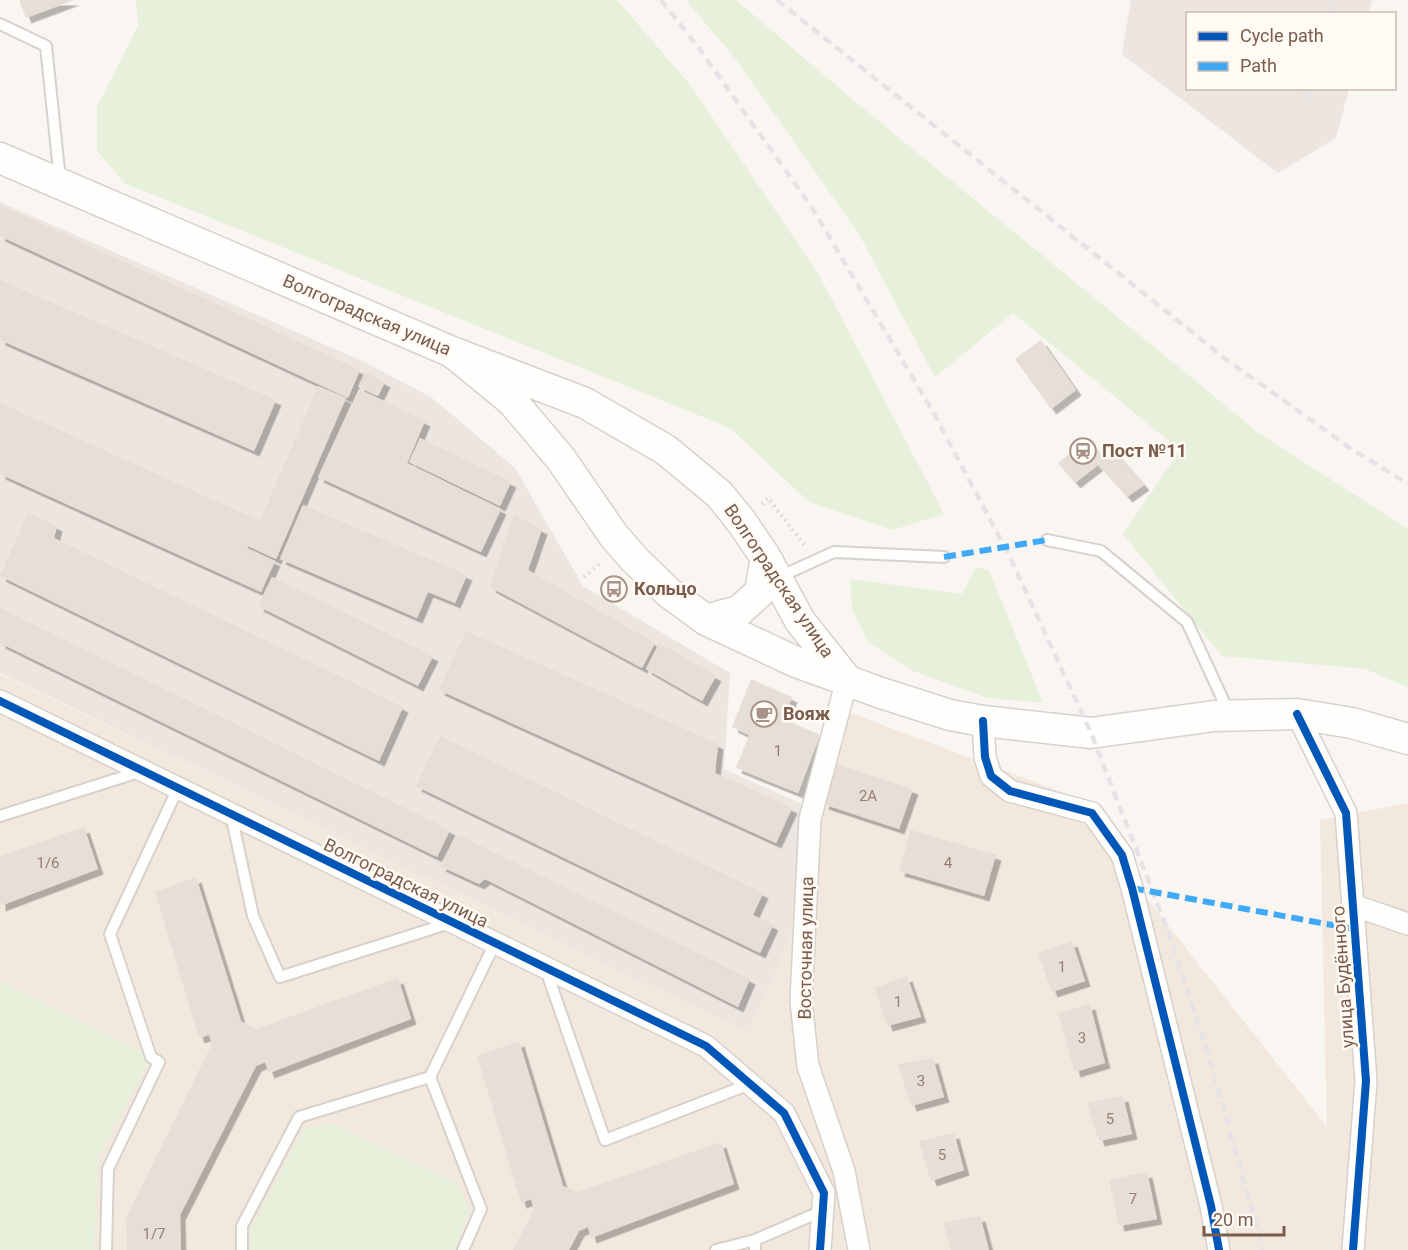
<svg xmlns="http://www.w3.org/2000/svg" width="1408" height="1250" viewBox="0 0 1408 1250" font-family="Roboto,sans-serif">
	<style>
		.residential { fill: #f2e8de }
		.industrial { fill: #ede5e0 }
		.green { fill: #e7f0db }
		.building { fill: #e6ded7; filter: url(#shadow) }
		.lines { fill: none; stroke-linecap: round; stroke-linejoin: round }
		.service-casing { stroke: #d7d1cb; stroke-width: 14 }
		.minor-casing { stroke: #d7d1cb; stroke-width: 24 }
		.secondary-casing { stroke: #d9d2cb; stroke-width: 33 }
		.path { stroke: #dcd5d0; stroke-width: 4; stroke-dasharray: 1.5 4.5; stroke-linecap: butt }
		.service { stroke: #fefefd; stroke-width: 10 }
		.minor { stroke: #fefefd; stroke-width: 21 }
		.secondary { stroke: #fefefd; stroke-width: 30 }
		.rail { stroke: #e6e3e7; stroke-width: 4.5; stroke-dasharray: 9 6; stroke-linecap: butt }
		.quiet { stroke: #3fa9f5; stroke-width: 6; stroke-dasharray: 12 6; stroke-linecap: butt }
		.cycleway-casing { stroke: #fffaf3; stroke-width: 11 }
		.cycleway { stroke: #0057b8; stroke-width: 8 }
		.labels { text-anchor: middle; stroke-width: 5; stroke-linejoin: round; paint-order: stroke }
		.number-label { font-size: 15px; fill: #977e72 }
		.street-label { font-size: 18px; fill: #7a5c4d; stroke: #fffaf3 }
		.poi-label { font-size: 18px; font-weight: bold; fill: #7a5c4d; stroke: #fffaf3; text-anchor: start }
	</style>
	<defs>
		<filter id="shadow"><feDropShadow dx="5.5" dy="5.5" stdDeviation="0" flood-color="#0004"/></filter>
	</defs>
	<rect width="100%" height="100%" fill="#f9f5f0"/>
	<!-- residential -->
	<path class="residential" d="M0,674L748,1031L804,805L843,710L1064,793L1327,1127L1320,820L1408,803V1250H0Z"/>
	<!-- industrial -->
	<path class="industrial" d="M1131,0H1372L1369,13L1188,14V88L1349,89L1336,138L1278,173L1122,54Z
		M0,202L362,361L431,397L515,468L583,586L730,673L724,769L804,805L791,934L748,1032L0,673Z"/>
	<!-- green -->
	<path class="green" d="M136,0H617L691,86L819,275L944,514L892,530L809,502L730,428L124,183L97,150V107L138,26Z
		M686,0H736L859,105L1260,434L1408,529V687L1365,669L1222,656L1123,534L1180,450L1013,313L935,377L859,234L735,58Z
		M976,567L989,570L1043,703L988,698L913,671L868,642L852,609L850,579L962,594Z
		M0,981L151,1057L98,1158L94,1250H0Z
		M335,1124L458,1184L470,1211L454,1250H251V1230L304,1128Z"/>
	<!-- building -->
	<path class="building" d="M19,0H74L26,18Z
		M0,205L360,370L348,398L0,236Z
		M0,280L276,400L254,451L0,340Z
		M1041,340L1076,390L1051,409L1015,359Z
		M365,372L385,382L378,396L358,387Z
		M318,386L346,398L276,559L248,546L247,548L275,561L261,592L0,474V403L260,521Z
		M359,389L425,421L407,463L501,509L481,552L318,477Z
		M420,438L511,482L500,506L409,462Z
		M1088,440L1101,454L1110,446L1144,485L1127,497L1098,465L1075,483L1058,463Z
		M303,505L467,575L455,603L428,592L417,618L280,559Z
		M28,512L57,526L54,538L403,707L379,761L0,576Z
		M514,515L542,529L528,570L655,643L642,668L490,587Z
		M272,577L433,656L418,686L258,606Z
		M0,608L450,830L437,857L0,643Z
		M466,631L718,744L715,773L792,808L776,843L439,690Z
		M659,643L716,676L702,701L646,669Z
		M751,679L792,697L784,719L820,735L798,793L736,768L749,735L732,727Z
		M440,736L763,893L753,915L773,925L760,953L416,786Z
		M836,764L913,789L899,829L823,804Z
		M84,827L98,869L0,906V856Z
		M911,830L996,855L984,896L899,871Z
		M457,834L750,979L738,1007L485,879L479,884L440,866Z
		M196,877L241,1021L256,1029L398,978L411,1019L269,1073L265,1062L256,1066L180,1215L181,1250H127L126,1218L212,1044L209,1035L199,1038L155,892Z
		M1072,941L1085,981L1052,992L1038,953Z
		M907,976L921,1017L887,1026L875,988Z
		M1090,1004L1105,1063L1075,1072L1058,1013Z
		M519,1041L563,1186L578,1192L721,1142L734,1184L591,1238L588,1227L579,1231L569,1250H513L534,1209L531,1199L521,1203L477,1056Z
		M933,1058L944,1097L911,1106L898,1064Z
		M1123,1096L1132,1134L1099,1141L1087,1103Z
		M954,1133L964,1170L931,1181L919,1141Z
		M1147,1172L1157,1219L1119,1226L1109,1180Z
		M980,1216L989,1250H951L943,1223Z"/>
	<g class="lines">
		<!-- service casing -->
		<g class="service-casing">
			<path id="service" d="M0,24L46,46L60,180
				M1047,540L1101,551L1187,622L1229,713
				M777,578L834,552L944,557
				M231,814L253,916L280,977L450,923
				M0,816L142,771
				M546,970L605,1140L750,1084
				M106,1250L108,1169L159,1062L151,1057L110,934L178,788
				M242,1250V1226L299,1117L430,1077
				M463,1250L481,1209L430,1077L495,943
				M716,1250L755,1240
				M755,1250V1240L822,1211"/>
		</g>
		<!-- minor casing -->
		<g class="minor-casing">
			<path id="minor" d="M847,680L810,819L801,1001L808,1066L844,1171L859,1250
				M0,701L706,1046L784,1113L824,1193L820,1250
				M1297,714L1346,813L1366,1081L1353,1250
				M983,721L985,757L991,776L1010,791L1092,813L1122,855L1132,888L1211,1206L1219,1250
				M1353,905L1408,924"/>
		</g>
		<!-- secondary casing -->
		<g class="secondary-casing">
			<path id="secondary" d="M0,158L452,352L585,403L666,450L719,494L741,521L766,558L800,621L847,680
				M452,352L512,401L561,459L614,536L635,560L668,592L706,620L796,662L881,693L950,715L983,721L1091,733L1214,716L1297,714L1352,723L1408,739
				M706,620L739,611L760,592L766,558"/>
		</g>
		<!-- path -->
		<path class="path" d="M762,504L768,498L806,547
			M584,577L602,562"/>
		<!-- service -->
		<use href="#service" class="service"/>
		<!-- minor -->
		<use href="#minor" class="minor"/>
		<!-- secondary -->
		<use href="#secondary" class="secondary"/>
		<!-- rail -->
		<path class="rail" d="M661,0L698,47L811,206L933,412L1009,555L1091,733L1168,931L1209,1057L1263,1250
			M777,0L1227,360L1350,448L1408,484
			M1329,14L1333,0
			M1305,98L1308,88"/>
		<!-- quiet -->
		<path class="quiet" d="M944,557L1047,540
			M1132,888L1354,929"/>
		<!-- cycleway casing -->
		<g class="cycleway-casing">
			<path id="cycleway" d="M0,701L706,1046L784,1113L824,1193L820,1250
				M1297,714L1346,813L1366,1081L1353,1250
				M983,721L985,757L991,776L1010,791L1092,813L1122,855L1132,888L1211,1206L1219,1250"/>
		</g>
		<!-- cycleway -->
		<use href="#cycleway" class="cycleway"/>
	</g>
	<!-- icons -->
	<defs>
		<g id="station-ring" transform="scale(1.35)"><circle r="9.5" fill="#fffaf3" stroke="#a69286" stroke-width="1.5"/><path d="M-3-6H3Q5-6 5-4V2Q5 4 3 4L4.5 6H3L1.5 4h-3L-3 6H-4.5L-3 4Q-5 4-5 2V-4Q-5-6-3-6ZM-3.5-4v3h7v-3ZM-3.5 1v1.5H-2V1ZM2 1v1.5H3.5V1Z" fill="#a69286"/></g>
		<g id="bus-ring" transform="scale(1.35)"><circle r="9.5" fill="#fffaf3" stroke="#a69286" stroke-width="1.5"/><path d="M-5-6H5V4H4V6H2V4H-2V6H-4V4H-5ZM-3.5-4V0h7V-4ZM-3.5 1.2v1.5H-2V1.2ZM2 1.2v1.5H3.5V1.2Z" fill="#a69286"/></g>
		<g id="cafe-ring" transform="scale(1.35)"><circle r="9.5" fill="#fffaf3" stroke="#a69286" stroke-width="1.5"/><path d="M-5.5-4.5H6V0H3Q3 3.5 0 3.5H-2.5Q-5.5 3.5-5.5 0ZM3-3.2v2h1.7v-2ZM-6 4.5H4V6H-6Z" fill="#a69286"/></g>
	</defs>
	<g fill-rule="evenodd">
		<use href="#station-ring" x="1083" y="451"/>
		<use href="#bus-ring" x="614" y="589"/>
		<use href="#cafe-ring" x="764" y="714"/>
	</g>
	<g class="labels">
		<!-- number labels -->
		<g class="number-label">
			<text x="778" y="756">1</text>
			<text x="868" y="801">2А</text>
			<text x="48" y="868">1/6</text>
			<text x="948" y="868">4</text>
			<text x="1062" y="972">1</text>
			<text x="898" y="1007">1</text>
			<text x="1082" y="1043">3</text>
			<text x="921" y="1086">3</text>
			<text x="1110" y="1124">5</text>
			<text x="942" y="1160">5</text>
			<text x="1133" y="1204">7</text>
			<text x="154" y="1239">1/7</text>
		</g>
		<!-- street labels -->
		<g class="street-label">
			<text transform="translate(367 315) rotate(23)" y="6">Волгоградская улица</text>
			<text transform="translate(779 581) rotate(56)" y="6">Волгоградская улица</text>
			<text transform="translate(406 883) rotate(26)" y="6">Волгоградская улица</text>
			<text transform="translate(806 948) rotate(-89)" y="6">Восточная улица</text>
			<text transform="translate(1343 977) rotate(-94)" y="6">улица Будённого</text>
		</g>
		<!-- poi labels -->
		<g class="poi-label">
			<text x="1102" y="457">Пост №11</text>
			<text x="634" y="595">Кольцо</text>
			<text x="783" y="720">Вояж</text>
		</g>
	</g>
	<!-- legend -->
	<rect x="1186" y="12" width="210" height="78" fill="#fffaf3" stroke="#cabbb1" stroke-width="1.5"/>
	<rect x="1198" y="32" width="30" height="9" fill="#0057b8" stroke="#cabbb1" stroke-width="1.5"/>
	<text x="1240" y="42" font-size="18" fill="#7a5c4d">Cycle path</text>
	<rect x="1198" y="62" width="30" height="9" fill="#3fa9f5" stroke="#cabbb1" stroke-width="1.5"/>
	<text x="1240" y="72" font-size="18" fill="#7a5c4d">Path</text>
	<!-- scale -->
	<path d="M1204 1226v9h80v-9" fill="none" stroke="#7a5c4d" stroke-width="3"/>
	<text x="1213" y="1226" font-size="18" fill="#7a5c4d" stroke="#fffaf3" stroke-width="4.5" paint-order="stroke">20 m</text>
</svg>
